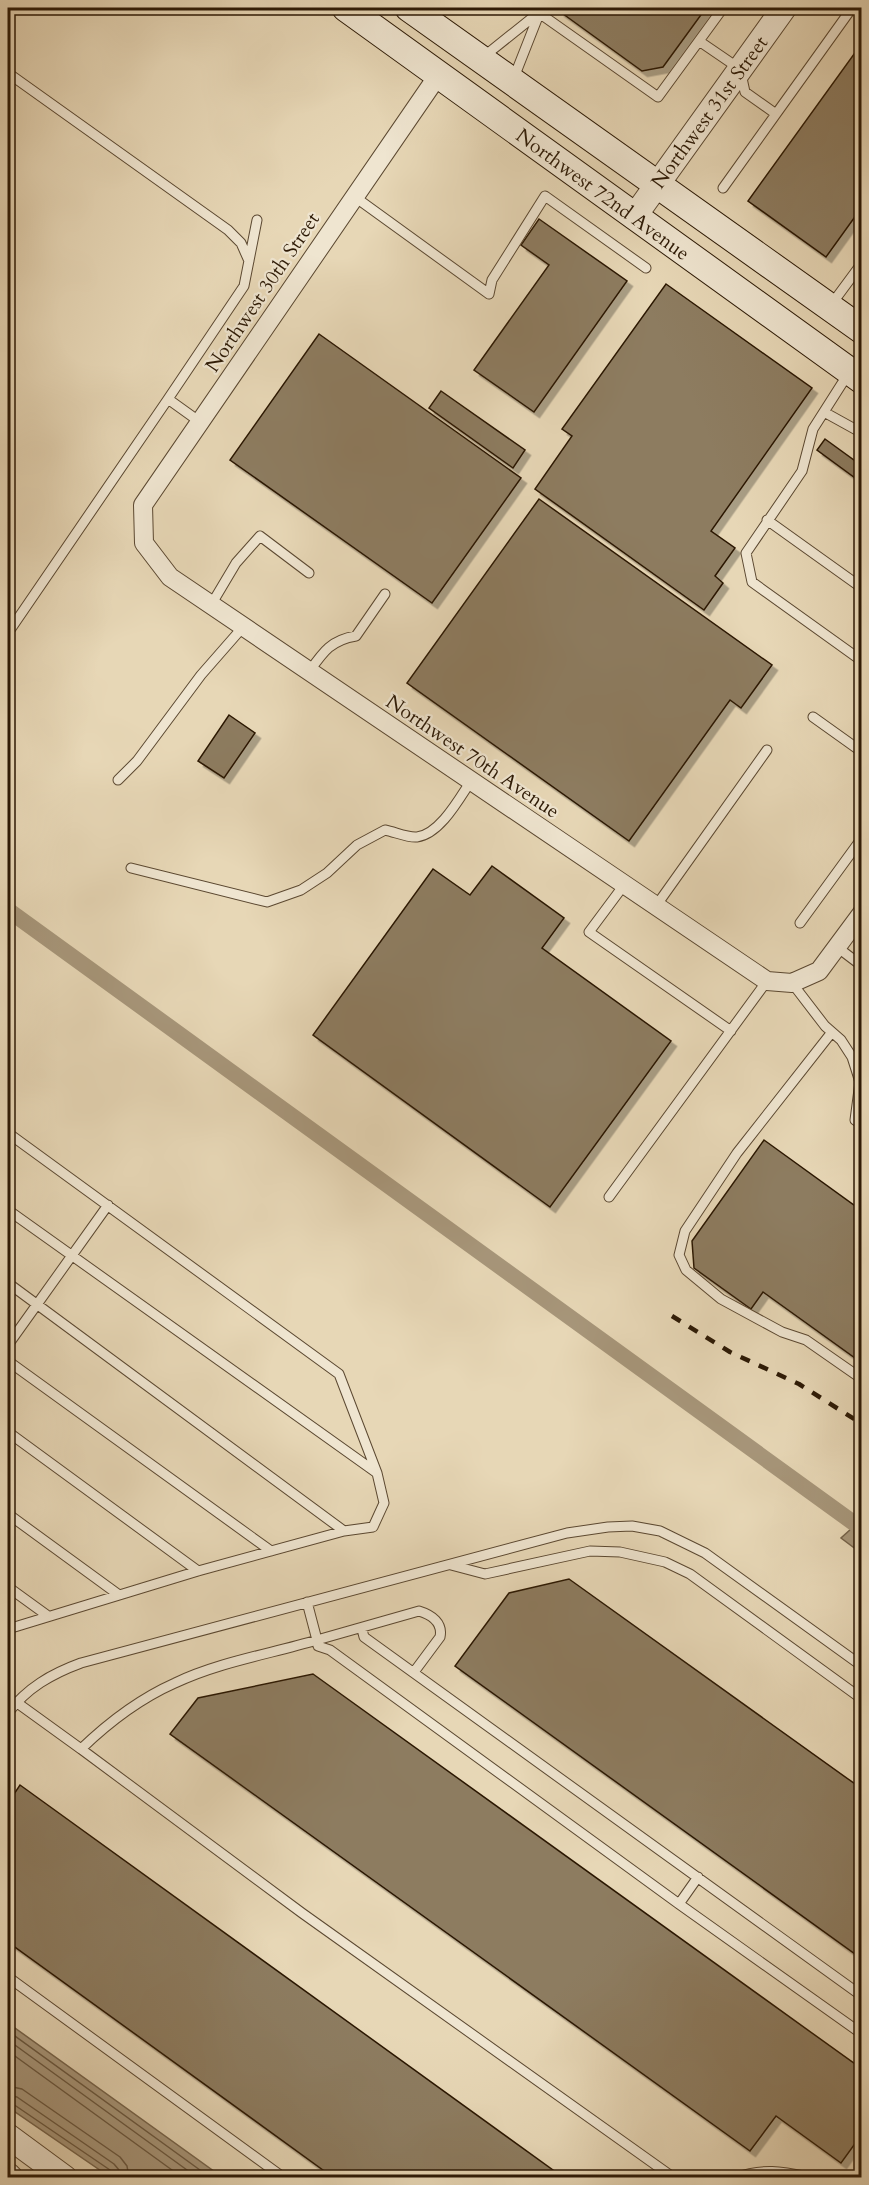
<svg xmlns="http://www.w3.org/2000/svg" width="869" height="2185" viewBox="0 0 869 2185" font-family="Cardo,serif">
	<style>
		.water { fill: #a7967a; stroke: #76644b; stroke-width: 1.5 }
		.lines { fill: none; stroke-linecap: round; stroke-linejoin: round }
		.shore { stroke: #6a5840; stroke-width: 1.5 }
		.canal { stroke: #a7967a; stroke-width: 16 }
		.building { fill: #8d7c61; stroke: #2c1905; stroke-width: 1.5; filter: url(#shadow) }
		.service-casing { stroke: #5b4831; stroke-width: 11 }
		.minor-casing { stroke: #5b4831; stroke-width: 20 }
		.tertiary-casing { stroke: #5b4831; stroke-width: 26 }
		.secondary-casing { stroke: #2c1905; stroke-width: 29 }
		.service { stroke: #efe5d0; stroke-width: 9 }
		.minor { stroke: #efe5d0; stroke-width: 18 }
		.tertiary { stroke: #efe5d0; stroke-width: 24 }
		.secondary { stroke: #efe5d0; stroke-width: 27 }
		.rail { stroke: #2c1905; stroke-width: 4.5; stroke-dasharray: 10 10; stroke-linecap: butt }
		.labels { text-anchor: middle; stroke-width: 4.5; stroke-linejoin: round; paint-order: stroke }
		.street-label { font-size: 20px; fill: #2c1905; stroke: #efe5d0 }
	</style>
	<defs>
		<filter id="shadow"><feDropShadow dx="5.5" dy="5.5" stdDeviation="0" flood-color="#0004"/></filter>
	</defs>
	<rect width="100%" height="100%" fill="#e7d7b6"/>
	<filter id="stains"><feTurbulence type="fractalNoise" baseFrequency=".00333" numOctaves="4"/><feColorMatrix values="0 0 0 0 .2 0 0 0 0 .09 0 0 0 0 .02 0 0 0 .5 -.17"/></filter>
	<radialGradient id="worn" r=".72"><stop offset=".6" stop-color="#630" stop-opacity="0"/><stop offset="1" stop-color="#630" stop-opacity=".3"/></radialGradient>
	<!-- water -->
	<path class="water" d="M861,1520V1553L841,1538Z
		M8,2023L222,2177H110L8,2107Z"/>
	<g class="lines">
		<!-- shore -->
		<path class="shore" d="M8,2031L211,2178
			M8,2040L198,2178
			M8,2051L183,2178
			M8,2086L22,2089L120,2157L127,2166L129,2178
			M8,2095L17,2097L114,2164L119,2170L120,2178
			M8,2102L13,2104L110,2170L113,2178"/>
		<!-- canal -->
		<path class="canal" d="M8,910L862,1529"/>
	</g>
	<!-- building -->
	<path class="building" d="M562,8H706L663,67L642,71L559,11Z
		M862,43V207L826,257L748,201Z
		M539,219L627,281L534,412L474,370L549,265L521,245Z
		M666,284L812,388L711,531L735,548L715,576L723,583L704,610L535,489L572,436L562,429Z
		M319,334L521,478L432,603L230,460Z
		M441,391L525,450L513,468L429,408Z
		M825,439L862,466V483L817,450Z
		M539,499L772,665L741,708L730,700L629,841L407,683Z
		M229,715L255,733L224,778L198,761Z
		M492,866L564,918L542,948L671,1041L550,1207L313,1035L433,869L470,895Z
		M764,1140L862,1211V1363L763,1292L751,1309L694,1268L692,1241Z
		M569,1579L862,1789V1959L455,1666L509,1593Z
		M313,1674L862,2069V2134L841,2163L776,2116L750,2151L170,1734L198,1698Z
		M20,1785L564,2178H334L8,1942V1803Z"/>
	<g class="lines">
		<!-- service casing -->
		<g class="service-casing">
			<path id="service" d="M532,8L658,97L723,8
				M699,41L740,69L745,92L776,114L852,8
				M482,58L537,14
				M8,73L228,230L241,243L249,261
				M513,80L541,9
				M723,188L776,114
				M355,197L489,294L492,280L545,196L646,268
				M831,305L862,263
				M848,374L813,429L802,471L746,553L752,582L862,661
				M824,412L862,433
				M200,422L168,399L244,286L257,220
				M767,520L862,588
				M211,605L236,563L260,536L309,573
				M8,633L168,399
				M309,672C323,652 331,640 356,636L385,594
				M813,717L862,752
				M118,780L137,761L201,675L243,627
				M131,868L267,902L301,890L327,873L357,845L385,830C395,832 408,838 417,837C440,834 459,799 471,781
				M624,885L589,932L731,1031
				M656,906L767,750
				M800,923L862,838
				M837,947L862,966
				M792,983L825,1026L841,1040L852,1057L860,1082L855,1120L862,1125
				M832,1032L737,1153L685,1231L679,1255L686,1270L721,1299L782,1332L806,1340L862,1379
				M8,1133L339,1374L377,1473L384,1503L373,1527L344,1531L198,1571L8,1629
				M609,1197L767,981
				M8,1210L377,1473
				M8,1283L344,1531
				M8,1345L108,1205
				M8,1361L271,1551
				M8,1432L198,1571
				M8,1514L119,1595
				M451,1565L485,1574L590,1551L620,1552L665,1562L690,1574L862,1699
				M8,1587L48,1616
				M307,1602L317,1640L419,1611C432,1615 443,1623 440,1637L414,1672
				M362,1629L364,1637L862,1996
				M16,1702L81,1749C109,1722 139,1699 175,1683C219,1662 270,1654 317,1640L318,1646L330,1650L679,1904L862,2034
				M8,1713C27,1688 51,1674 81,1663L567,1533L608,1527L632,1526L660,1531L705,1553L862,1666
				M81,1749L302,1913L674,2178
				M679,1904L698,1877
				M8,1977L284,2178
				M735,2178C765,2167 784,2172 814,2178"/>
		</g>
		<!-- minor casing -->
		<g class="minor-casing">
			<path id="minor" d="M439,74L143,505L144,543L170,577L767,981L792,983L819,971L862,913"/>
		</g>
		<!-- tertiary casing -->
		<g class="tertiary-casing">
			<path id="tertiary" d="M634,217L784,8
				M8,2136L65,2178
				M8,2175L11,2178"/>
		</g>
		<!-- secondary casing -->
		<g class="secondary-casing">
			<path id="secondary" d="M346,8L862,380
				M409,8L862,330"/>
		</g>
		<!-- service -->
		<use href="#service" class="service"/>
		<!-- minor -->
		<use href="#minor" class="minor"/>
		<!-- tertiary -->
		<use href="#tertiary" class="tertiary"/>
		<!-- secondary -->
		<use href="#secondary" class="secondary"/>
		<!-- rail -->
		<path class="rail" d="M672,1316L730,1352L799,1384L862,1424"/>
	</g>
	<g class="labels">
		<!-- street labels -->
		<g class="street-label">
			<text transform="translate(709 112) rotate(-54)" y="7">Northwest 31st Street</text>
			<text transform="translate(603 194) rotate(36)" y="7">Northwest 72nd Avenue</text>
			<text transform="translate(262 292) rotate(-56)" y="7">Northwest 30th Street</text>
			<text transform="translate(473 756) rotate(34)" y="7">Northwest 70th Avenue</text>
		</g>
	</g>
	<!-- margin -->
	<rect width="869" height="2185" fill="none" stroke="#e7d7b6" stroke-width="30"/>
	<rect x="9" y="9" width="851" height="2167" fill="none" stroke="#2c1905" stroke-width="3"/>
	<rect x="15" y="15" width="839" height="2155" fill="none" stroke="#2c1905" stroke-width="1.5"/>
	<rect width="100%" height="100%" filter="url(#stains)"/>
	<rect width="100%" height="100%" fill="url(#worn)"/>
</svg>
